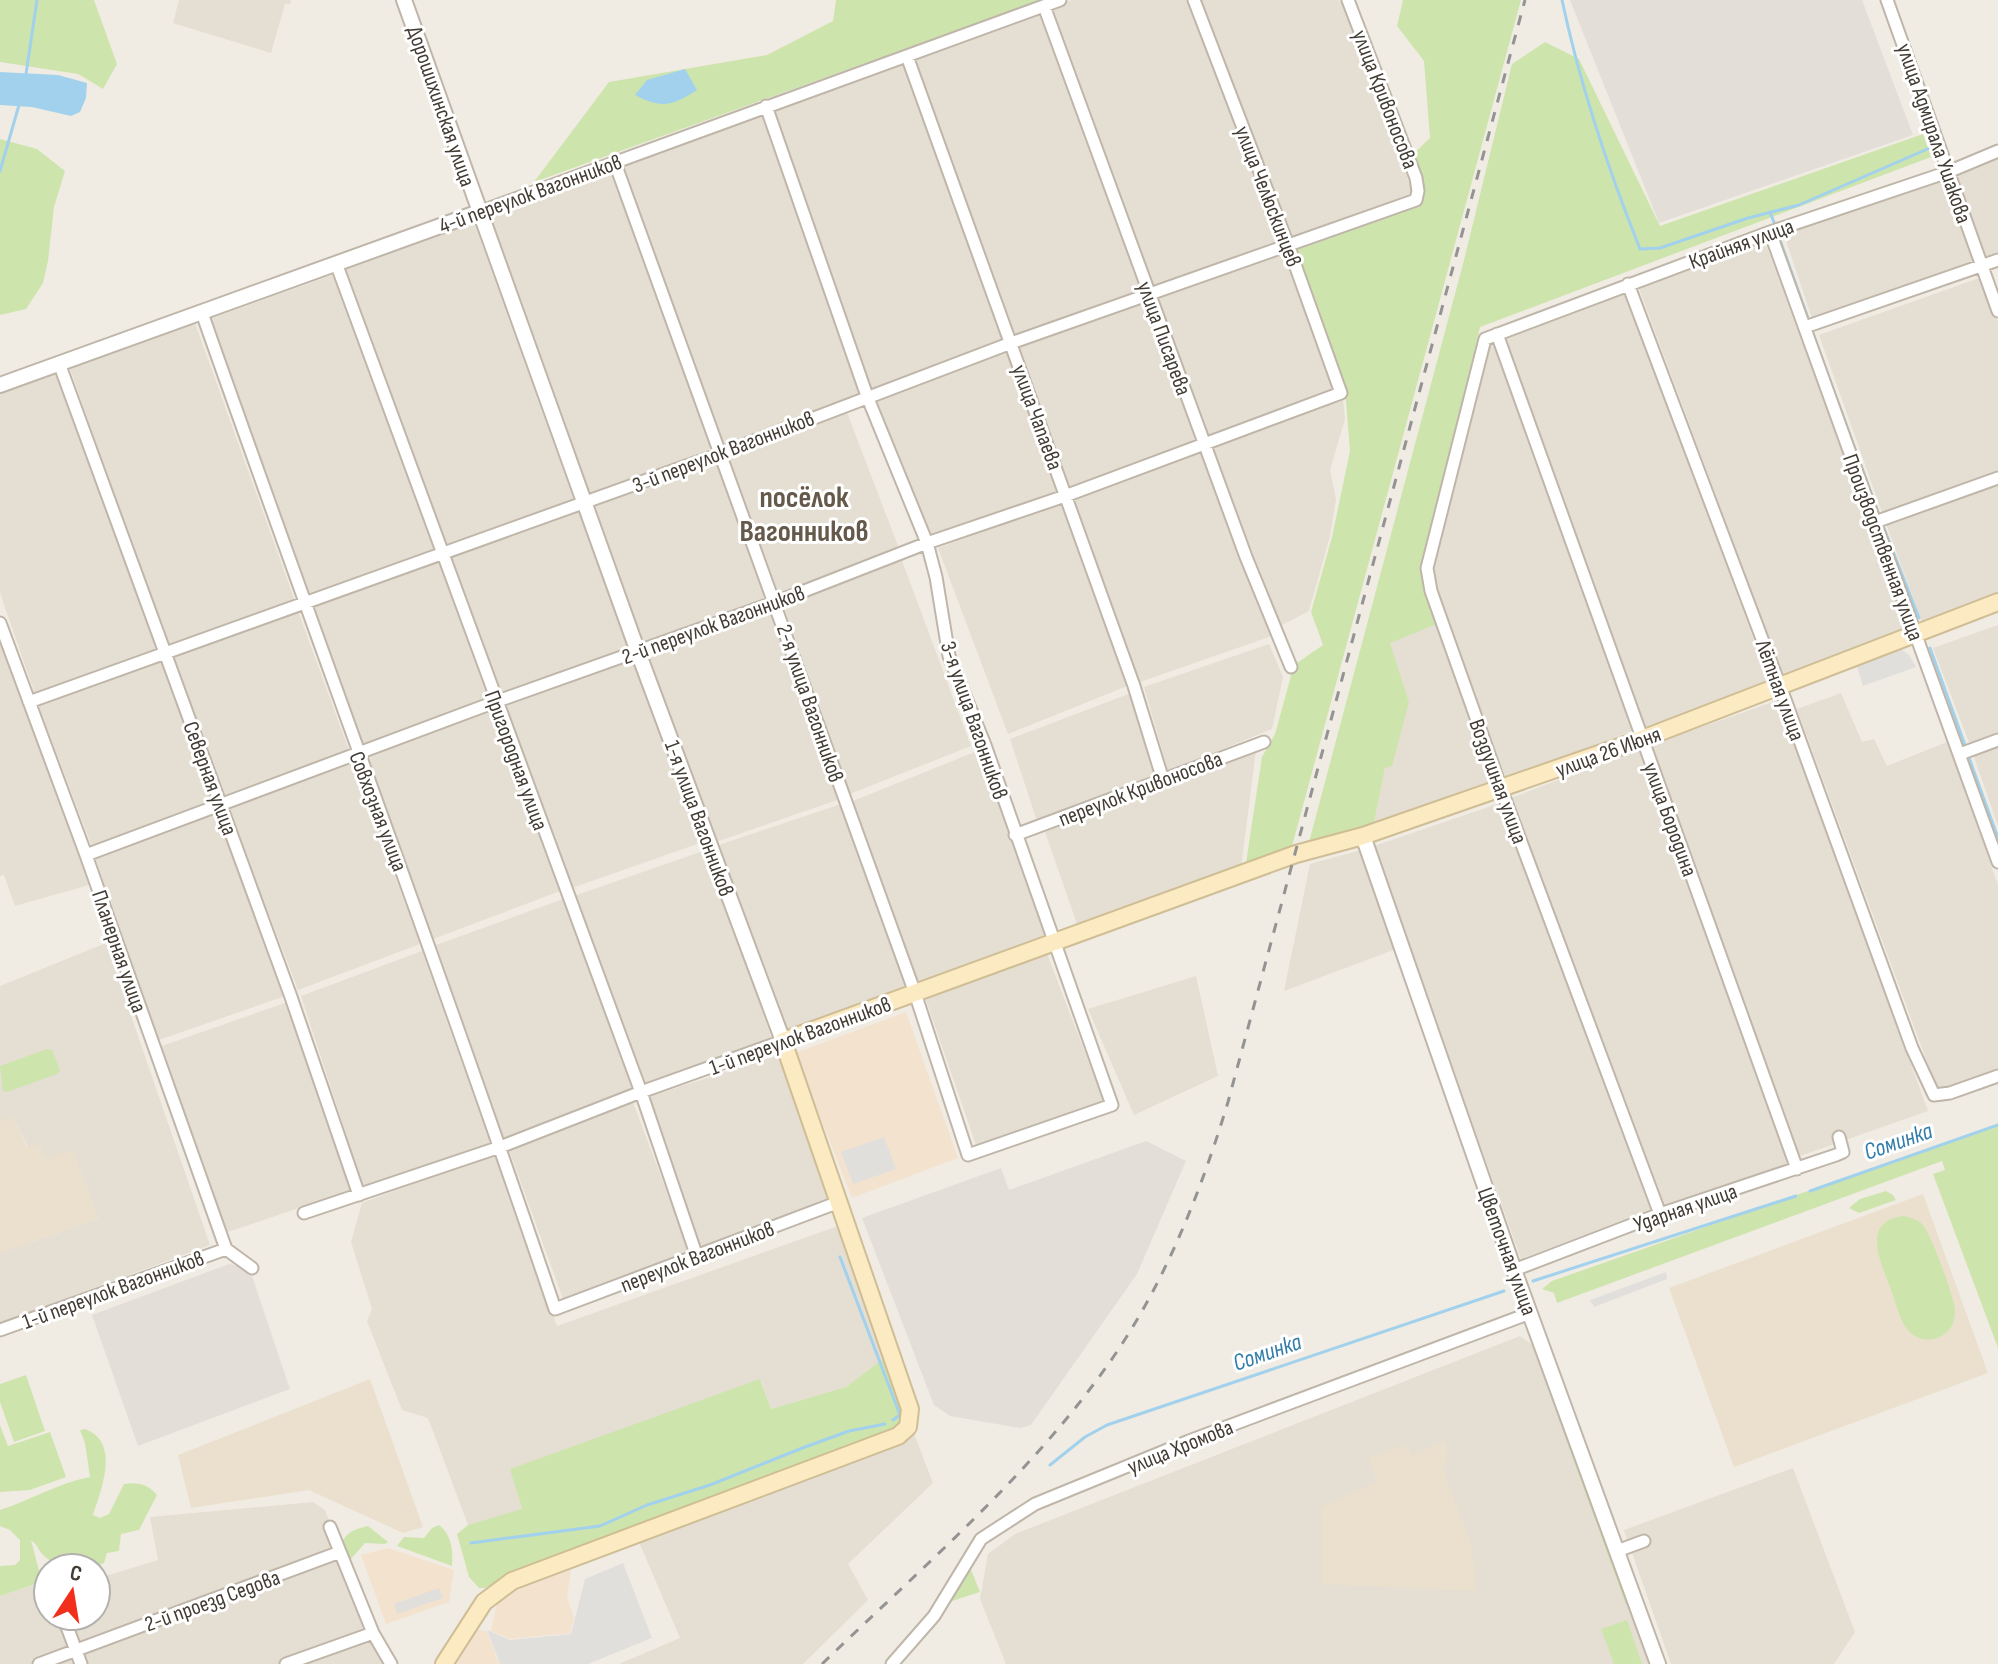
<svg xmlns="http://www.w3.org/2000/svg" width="1998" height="1664" viewBox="0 0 1998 1664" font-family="'Sofia Sans Condensed',sans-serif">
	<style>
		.residential { fill: #e5ded2 }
		.commercial { fill: #f3e2ce }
		.industrial { fill: #e3ded8 }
		.education { fill: #eae0cd }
		.green { fill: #cee4ad }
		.parking { fill: #e1dfdc }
		.water { fill: #a1d1ec }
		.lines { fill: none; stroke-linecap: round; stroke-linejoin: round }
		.stream { stroke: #a1d1ec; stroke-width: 3 }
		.minor-casing { stroke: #bfb6a9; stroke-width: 15 }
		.tertiary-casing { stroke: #bfb6a9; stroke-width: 18 }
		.secondary-casing { stroke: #cfbd95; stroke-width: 20 }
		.minor { stroke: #fff; stroke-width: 11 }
		.tertiary { stroke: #fff; stroke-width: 14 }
		.secondary { stroke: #fcebc2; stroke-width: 16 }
		.rail { stroke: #939393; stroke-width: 3; stroke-dasharray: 10 10; stroke-linecap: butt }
		.labels { text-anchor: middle; stroke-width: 6; stroke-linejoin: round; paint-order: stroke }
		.street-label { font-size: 22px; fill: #423c34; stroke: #fff }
		.water-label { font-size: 24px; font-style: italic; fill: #327da9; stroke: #fff }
		.district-label { font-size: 30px; font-weight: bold; fill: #65594b; stroke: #fff }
	</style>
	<rect width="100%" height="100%" fill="#f1ece3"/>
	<!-- residential -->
	<path class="residential" d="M179,0H291L290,4H285L271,53L173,23Z
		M1072,0H1189L1282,241L1151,287L1051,8Z
		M1201,0H1338L1343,3L1414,196L1293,238Z
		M1040,12L1142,289L1015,335L914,58Z
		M905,60L1005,338L872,389L772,108Z
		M764,114L861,395L725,446L620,165Z
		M1998,157V263L1989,266L1956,173Z
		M609,169L714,447L589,496L487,215Z
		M1945,177L1980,269L1815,327L1784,235Z
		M473,220L574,501L447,546L343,269Z
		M1765,242L1907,630L1784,678L1638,286Z
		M1286,249L1335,391L1207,439L1154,296Z
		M333,275L434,550L308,596L210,319Z
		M1982,277L1998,322V475L1883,515L1819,335Z
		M1625,292L1769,681L1644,728L1504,337Z
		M1145,301L1197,441L1068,490L1018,346Z
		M195,323L295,601L168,649L70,369Z
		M1494,341L1632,731L1506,778L1434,585L1433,563L1489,343Z
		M1008,349L1058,493L930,540L875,400Z
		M57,371L158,652L35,694L0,593V392Z
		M1343,399L1345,419L1330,470L1336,499L1330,536L1309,611L1282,625L1277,619L1210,446Z
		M846,410L900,551L779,595L728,456Z
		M1199,450L1272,636L1140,682L1071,497Z
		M717,460L768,600L644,643L595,506Z
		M1998,483V599L1923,625L1886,524Z
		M1060,503L1130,685L1008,734L938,548Z
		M578,510L629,650L498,697L449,556Z
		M901,558L971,746L850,794L783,604Z
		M438,562L488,699L362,750L311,605Z
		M771,609L840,799L716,842L647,654Z
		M298,611L350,753L225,800L171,657Z
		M1437,624L1493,780L1374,823L1385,768L1409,702L1389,642Z
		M1998,625V736L1970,745L1933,648Z
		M0,633L89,885L15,906L4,875L0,876Z
		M1269,644L1283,677L1272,729L1168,771L1144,687Z
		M632,658L700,843L569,889L503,704Z
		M161,660L215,803L92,847L38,704Z
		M1131,693L1158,777L1037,821L1010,739Z
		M1841,693L1862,742L1874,739L1887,766L1947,742L1998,885V1079L1941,1100L1797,709Z
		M1778,700L1928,1111L1800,1156L1651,745Z
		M492,708L560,891L433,939L365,756Z
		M1998,745V826L1973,754Z
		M982,749L1045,935L917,984L853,801Z
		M1639,749L1790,1165L1663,1209L1511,798Z
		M1256,750L1241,868L1077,924L1044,829Z
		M352,762L420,944L298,990L228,807Z
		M1500,803L1652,1209L1521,1259L1374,846Z
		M841,804L908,985L786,1031L716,846Z
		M218,811L285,996L159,1040L95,857Z
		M706,850L772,1039L644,1085L571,897Z
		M1361,850L1396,949L1284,991L1310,864Z
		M563,899L634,1091L505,1141L436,945Z
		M106,943L210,1245L0,1323V1253L99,1219L45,1160L28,1147L14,1118L0,1122V986Z
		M422,951L490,1143L364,1189L301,996Z
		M1046,951L1105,1105L977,1148L925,997Z
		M1196,976L1218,1076L1134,1115L1088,1009Z
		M288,1002L352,1190L225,1233L159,1047Z
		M779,1055L830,1201L701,1250L648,1097Z
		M633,1102L690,1254L563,1299L508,1147Z
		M496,1153L557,1326L838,1226L887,1356L846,1387L771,1409L761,1380L511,1469L522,1510L468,1525L428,1418L402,1410L367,1321L372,1309L351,1242L362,1203Z
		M1520,1336L1534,1346L1650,1664H1006L980,1599L988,1554L1015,1534Z
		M914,1434L933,1483L848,1564L868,1600L803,1664H619L680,1638L639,1542Z
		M1793,1468L1855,1632L1834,1664H1671L1624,1530Z
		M313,1502L325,1510L386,1664H88L69,1616H96V1579L158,1560L150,1517Z
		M44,1582L48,1584V1616H64L81,1664H0V1596Z"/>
	<!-- commercial -->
	<path class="commercial" d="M906,1012L958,1158L852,1198L795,1053Z
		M388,1548L454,1570L449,1602L386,1624L361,1555Z
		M571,1570L567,1597L574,1618L570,1633L510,1639L491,1631L498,1597L514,1589Z
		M473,1628L487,1632L499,1664H451Z"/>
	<!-- industrial -->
	<path class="industrial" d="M1570,0H1862L1913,135L1659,223Z
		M1146,1141L1186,1161L1137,1274L1031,1425L1020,1428L950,1416L934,1405L862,1218L1001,1168L1009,1190Z
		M229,1264L249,1267L290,1389L138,1446L92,1315Z"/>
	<!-- education -->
	<path class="education" d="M14,1117L27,1147L40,1144L45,1159L73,1150L99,1219L0,1253V1122Z
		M1923,1194L1988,1373L1734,1467L1669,1288Z
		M370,1379L423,1527L403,1533L309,1490L191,1508L178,1455Z
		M1444,1441L1448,1455L1443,1470L1472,1546L1476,1591L1322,1584L1321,1507L1377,1482L1368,1458L1406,1445L1412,1455Z"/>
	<!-- green -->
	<path class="green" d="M0,0H94L117,64L103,89L78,74L0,62Z
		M836,0H1041L534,182L609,82L767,55L833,21Z
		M1403,0H1521L1291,850L1246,863L1262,757L1275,734L1294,665L1323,645L1311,612L1332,537L1350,451L1345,388L1292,247L1420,203L1412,155L1430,138L1424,61L1397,26Z
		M1545,42L1579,59L1660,226L1923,134L1931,157L1480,327L1423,572L1437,624L1390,643L1409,702L1392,766L1385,768L1374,823L1309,842L1464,260L1512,64Z
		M0,139L37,149L65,171L54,207L48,261L43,283L26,309L0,315Z
		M47,1049L52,1050L60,1070L57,1074L7,1092L3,1091L0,1066Z
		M1998,1124V1348L1933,1174L1945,1170L1942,1161L1557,1303L1554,1293L1542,1289L1552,1281Z
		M1886,1191L1893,1195L1896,1200L1859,1213L1849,1208L1860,1199Z
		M1904,1216C1910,1217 1916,1219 1921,1223C1931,1232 1953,1295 1955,1309C1955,1315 1954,1322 1951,1327C1942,1342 1919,1344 1908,1330C1899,1320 1896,1303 1891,1290C1882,1264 1859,1221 1904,1216Z
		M887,1356L905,1419L890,1433L512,1574L485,1588H479L469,1577L457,1534L468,1525L522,1509L510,1469L760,1379L771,1409L846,1387Z
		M26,1375L45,1431L14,1442L0,1402V1384Z
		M1555,1409L1559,1412L1627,1597L1626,1605Z
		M0,1425L8,1446L50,1432L66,1477L30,1490L0,1492Z
		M85,1429C121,1442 101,1490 93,1515L100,1518L109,1514L124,1484C137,1482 148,1484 157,1495L139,1530L121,1534L119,1551L107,1553L104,1563C84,1572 60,1571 43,1555C38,1550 38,1545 31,1540L42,1582L0,1596V1566L15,1565L20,1560V1540L10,1530L0,1526V1510C31,1500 58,1483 90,1477L85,1443L80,1430Z
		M439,1525C452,1535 453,1550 452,1566L397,1546L404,1537L424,1538L432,1528Z
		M368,1526L388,1542L385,1544L365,1543L351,1559L341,1546C345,1532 355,1529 368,1526Z
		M969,1565L980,1592L949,1602Z
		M1627,1620L1642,1664H1614L1601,1629Z"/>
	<!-- parking -->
	<path class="parking" d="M1900,648L1909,655L1916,667L1863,686L1857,666Z
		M884,1137L896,1169L853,1184L841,1152Z
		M1666,1272L1667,1279L1594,1307L1590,1300Z
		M623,1563L652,1638L588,1664H500L487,1630L510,1640L571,1634L585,1579Z
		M439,1588L443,1598L397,1614L394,1604Z"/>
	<!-- water -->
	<path class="water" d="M685,69L697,90C672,106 662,109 635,95L647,80Z
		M0,72L58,75L87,83L86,98L80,112L71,116L32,107L0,105Z"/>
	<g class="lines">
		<!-- stream -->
		<path class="stream" d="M1562,0C1580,85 1608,169 1640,249L1660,248L1748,218L1799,205L1932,147
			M26,74L37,0
			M0,171L19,105
			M1770,212L1775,225
			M1780,240L1809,321
			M1812,331L1879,515
			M1882,523L1919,618
			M1930,648L1966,748
			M1968,755L1998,838
			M1810,1191L1998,1125
			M840,1257L900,1415L893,1420
			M1533,1281L1796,1196
			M1050,1465L1085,1437L1107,1425L1504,1291
			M471,1543L600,1526L647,1505L710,1485L805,1447L849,1431L885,1424"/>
		<!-- minor casing -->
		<g class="minor-casing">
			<path id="minor" d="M1887,0L1998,311
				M1044,6L1246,557L1291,667
				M907,56L1134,686L1163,780
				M615,163L915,993L968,1155L1112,1105L985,745L949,656L936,577L927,543L867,396L766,106
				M479,212L1060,0
				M1770,232L1998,862
				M336,263L641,1092L697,1257
				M1628,284L1787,705L1912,1048L1934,1095L1950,1093L1998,1076
				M202,313C319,646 442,975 555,1309L839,1202
				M1805,327L1998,260
				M1497,334L1797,1169
				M59,363L291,997L359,1195
				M1875,522L1998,478
				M0,623L86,855L226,1249L252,1268
				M29,702L722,453L1011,343L1416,200L1418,191L1416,178L1348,0
				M1960,754L1998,740
				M1015,835L1264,742
				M86,855L495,702L776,602L927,543L1065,496L1341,393L1288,245L1194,0
				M304,1213L500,1147L641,1092L783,1041
				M1660,1214L1505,799L1431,591L1427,568L1485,339L1770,232L1948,172L1998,151
				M1514,1270L1660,1214L1836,1155L1843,1152L1839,1137
				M0,1330L226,1249
				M330,1527L373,1633L391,1664
				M1617,1551L1644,1541
				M63,1616L81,1664
				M39,1664L340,1552
				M286,1664L373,1633
				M892,1664L934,1616L981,1539L1035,1504L1189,1441L1530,1313"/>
		</g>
		<!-- tertiary casing -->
		<g class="tertiary-casing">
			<path id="tertiary" d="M404,0L638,652L783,1041
				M0,385L479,212
				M1363,836L1514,1270L1658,1664"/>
		</g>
		<!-- secondary casing -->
		<g class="secondary-casing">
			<path id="secondary" d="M444,1664L484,1602L512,1581L898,1436L908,1427L910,1409L783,1041L1296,854L1363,836L1642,739L1998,602"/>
		</g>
		<!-- minor -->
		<use href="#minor" class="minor"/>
		<!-- tertiary -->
		<use href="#tertiary" class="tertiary"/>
		<!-- secondary -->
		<use href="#secondary" class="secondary"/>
		<!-- rail -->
		<path class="rail" d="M822,1664C914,1575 1020,1484 1096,1381C1159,1298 1198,1201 1228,1102L1525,0"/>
	</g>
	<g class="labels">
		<!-- street labels -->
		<g class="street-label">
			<text transform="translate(1386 99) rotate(69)" y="8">улица Кривоносова</text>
			<text transform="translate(442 106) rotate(71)" y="8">Дорошихинская улица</text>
			<text transform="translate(1935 133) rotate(71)" y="8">улица Адмирала Ушакова</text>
			<text transform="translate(530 193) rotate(-20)" y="8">4-й переулок Вагонников</text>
			<text transform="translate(1269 196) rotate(69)" y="8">улица Челюскинцев</text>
			<text transform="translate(1741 243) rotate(-20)" y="8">Крайняя улица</text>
			<text transform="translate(1165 338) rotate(70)" y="8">улица Писарева</text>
			<text transform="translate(1038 417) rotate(70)" y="8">улица Чапаева</text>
			<text transform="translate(723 451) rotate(-21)" y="8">3-й переулок Вагонников</text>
			<text transform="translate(1884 547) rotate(70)" y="8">Производственная улица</text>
			<text transform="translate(713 624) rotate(-20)" y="8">2-й переулок Вагонников</text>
			<text transform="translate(1781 690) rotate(70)" y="8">Лётная улица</text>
			<text transform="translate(811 703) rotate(71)" y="8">2-я улица Вагонников</text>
			<text transform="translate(975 720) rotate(71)" y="8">3-я улица Вагонников</text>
			<text transform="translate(1608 751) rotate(-20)" y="8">улица 26 Июня</text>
			<text transform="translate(517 760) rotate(70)" y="8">Пригородная улица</text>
			<text transform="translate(211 778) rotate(70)" y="8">Северная улица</text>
			<text transform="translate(1499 781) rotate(70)" y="8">Воздушная улица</text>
			<text transform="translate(1140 788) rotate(-21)" y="8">переулок Кривоносова</text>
			<text transform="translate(379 811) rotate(69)" y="8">Совхозная улица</text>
			<text transform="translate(700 818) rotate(70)" y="8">1-я улица Вагонников</text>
			<text transform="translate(1671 819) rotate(70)" y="8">улица Бородина</text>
			<text transform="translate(120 951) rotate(71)" y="8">Планерная улица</text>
			<text transform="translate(800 1035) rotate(-20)" y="8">1-й переулок Вагонников</text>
			<text transform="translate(1685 1207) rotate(-19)" y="8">Ударная улица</text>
			<text transform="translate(1508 1251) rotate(70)" y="8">Цветочная улица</text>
			<text transform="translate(697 1256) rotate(-21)" y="8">переулок Вагонников</text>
			<text transform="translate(113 1289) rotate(-20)" y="8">1-й переулок Вагонников</text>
			<text transform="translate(1180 1446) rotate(-22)" y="8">улица Хромова</text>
			<text transform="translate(212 1600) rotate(-20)" y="8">2-й проезд Седова</text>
		</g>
		<!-- water labels -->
		<g class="water-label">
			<text transform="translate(1898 1141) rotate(-19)" y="8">Соминка</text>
			<text transform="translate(1267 1352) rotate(-19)" y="8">Соминка</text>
		</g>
		<!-- district labels -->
		<g class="district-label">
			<text x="804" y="507">посёлок<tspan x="804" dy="34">Вагонников</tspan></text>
		</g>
	</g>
	<!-- north arrow -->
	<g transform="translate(72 1592) rotate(12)"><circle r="38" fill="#ffffff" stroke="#b3b1ae" stroke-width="2"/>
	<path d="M0-6L14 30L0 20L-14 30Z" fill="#f12f1a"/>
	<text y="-12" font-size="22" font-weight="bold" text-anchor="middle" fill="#423c34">С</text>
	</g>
</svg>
